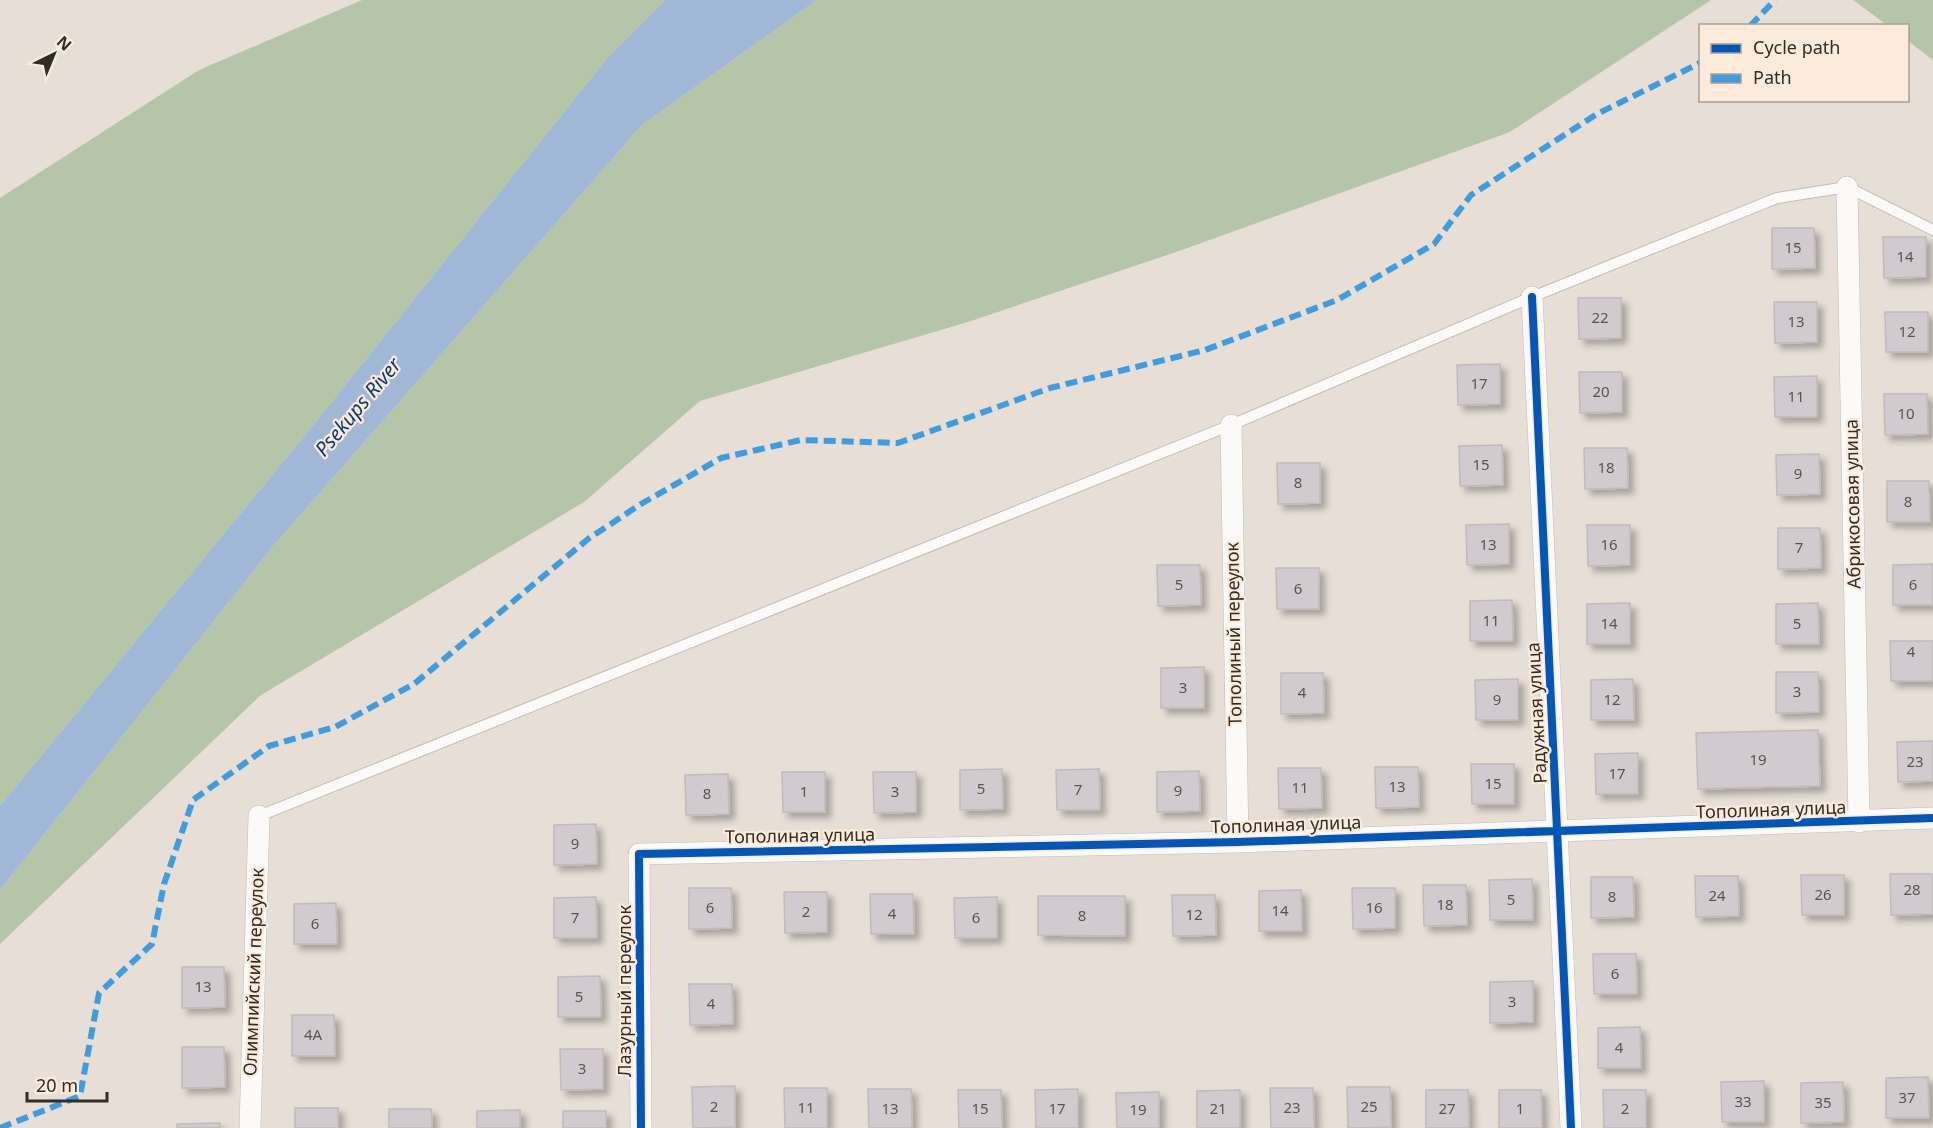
<svg xmlns="http://www.w3.org/2000/svg" width="1933" height="1128" viewBox="0 0 1933 1128" font-family="'Noto Sans',sans-serif">
	<style>
		.forest { fill: #b5c5a7 }
		.water { fill: #a0b7d5 }
		.building { fill: #d3cad0; stroke: #c0bbbb; stroke-width: 1.5; filter: url(#shadow) }
		.lines { fill: none; stroke-linecap: round; stroke-linejoin: round }
		.service-casing { stroke: #c2bbb4; stroke-width: 12 }
		.minor-casing { stroke: #c2bbb4; stroke-width: 22 }
		.service { stroke: #fbfaf9; stroke-width: 10 }
		.minor { stroke: #fbfaf9; stroke-width: 21 }
		.quiet { stroke: #3e9ce0; stroke-width: 6; stroke-dasharray: 12 6; stroke-linecap: butt }
		.cycleway-casing { stroke: #fcebdb; stroke-width: 11 }
		.cycleway { stroke: #0057b8; stroke-width: 8 }
		.labels { text-anchor: middle; stroke-width: 4.5; stroke-linejoin: round; paint-order: stroke }
		.number-label { font-size: 15px; fill: #5a5450 }
		.street-label { font-size: 18px; fill: #322c26; stroke: #fcebdb }
		.water-label { font-size: 20px; font-style: italic; fill: #093c75; stroke: #fcebdb }
	</style>
	<defs>
		<filter id="shadow"><feDropShadow dx="5.5" dy="5.5" stdDeviation="3" flood-color="#0004"/></filter>
	</defs>
	<rect width="100%" height="100%" fill="#e7ded6"/>
	<!-- forest -->
	<path class="forest" d="M362,0H665L609,56L306,434L0,806V198L199,70Z
		M817,0H1711L1510,132L1179,251L968,322L700,401L584,502L261,695L0,944V890L274,545L642,125Z
		M1853,0H1933V60L1908,41V26L1887,25Z"/>
	<!-- water -->
	<path class="water" d="M665,0H817L642,125L274,545L0,890V806L306,434L609,56Z"/>
	<!-- building -->
	<path class="building" d="M1772,228H1814L1815,268L1772,269Z
		M1883,237H1926V277L1884,278Z
		M1578,298H1621V338L1579,339Z
		M1774,302H1817V342L1775,343Z
		M1885,312H1928V352H1886Z
		M1500,364V404L1458,405L1457,365Z
		M1579,372H1622V412L1580,413Z
		M1817,376V417H1775L1774,377Z
		M1884,394H1927L1928,434L1885,435Z
		M1502,445L1503,485L1460,486L1459,446Z
		M1584,448H1627L1628,488L1585,489Z
		M1819,454L1820,494L1777,495L1776,455Z
		M1277,463H1320V503L1278,504Z
		M1887,481H1929L1930,522H1887Z
		M1509,524V564L1467,565L1466,525Z
		M1587,525H1630V565L1588,566Z
		M1778,528H1820L1821,568L1778,569Z
		M1933,564V605H1893V565Z
		M1157,565H1200L1201,605L1158,606Z
		M1276,568H1319V609H1277Z
		M1512,600L1513,641H1470V601Z
		M1630,603V644H1587V604Z
		M1818,603L1819,644H1776V604Z
		M1890,641H1933V681H1891Z
		M1204,667V708H1161V668Z
		M1776,672H1818L1819,712L1776,713Z
		M1281,673H1323L1324,713L1281,714Z
		M1518,679V720H1476L1475,680Z
		M1633,679L1634,720H1591V680Z
		M1818,730L1820,786L1698,789L1696,733Z
		M1933,741V781L1898,782L1897,742Z
		M1638,753V794H1596L1595,754Z
		M1471,764H1514V804H1472Z
		M1375,767H1418L1419,807L1376,808Z
		M1278,768H1321L1322,808L1279,809Z
		M1002,769L1003,809L960,810V770Z
		M1099,769L1100,810H1057L1056,770Z
		M1199,771L1200,811L1157,812V772Z
		M782,772H825V812H783Z
		M873,772H916V812L874,813Z
		M728,774L729,814L686,815L685,775Z
		M596,824L597,864L554,865V825Z
		M1890,874H1933V914L1891,915Z
		M1801,875H1844V915H1802Z
		M1695,876H1738L1739,916L1696,917Z
		M1591,877H1633L1634,917L1591,918Z
		M1532,879L1533,920H1490L1489,880Z
		M1423,885H1466L1467,925L1424,926Z
		M689,888H731L732,928L689,929Z
		M1352,888H1395V928L1353,929Z
		M1301,890L1302,931H1259V891Z
		M784,892H827V932L785,933Z
		M870,894H913L914,934H871Z
		M1172,895H1215L1216,935L1173,936Z
		M1038,896H1125V936L1038,935Z
		M596,897L597,938H554V898Z
		M997,897V938H955L954,898Z
		M336,903L337,944H294V904Z
		M1593,954H1636L1637,994H1594Z
		M182,967H224L225,1007L182,1008Z
		M600,976L601,1017H558V977Z
		M1533,981V1022L1490,1023V982Z
		M689,984H732L733,1024L690,1025Z
		M292,1015H334L335,1056H292Z
		M1640,1027L1641,1068H1598V1028Z
		M182,1047H224L225,1087L182,1088Z
		M560,1049H603V1089L561,1090Z
		M1928,1077L1929,1118H1886V1078Z
		M1764,1081V1122H1722L1721,1082Z
		M1843,1082L1844,1122L1801,1123V1083Z
		M735,1086V1127L693,1128L692,1087Z
		M1347,1087H1390L1391,1127L1348,1128Z
		M784,1088H827V1128H785Z
		M1270,1088H1313L1314,1128H1271Z
		M868,1089H911L912,1128H869Z
		M1078,1089V1128H1036L1035,1090Z
		M958,1090H1001L1002,1128H959Z
		M1240,1090V1128H1197V1091Z
		M1426,1090H1468L1469,1128H1426Z
		M1499,1090H1541L1542,1128H1499Z
		M1603,1090H1646V1128H1604Z
		M1159,1092V1128H1117L1116,1093Z
		M295,1108H338V1128H295Z
		M389,1109H431L432,1128H389Z
		M520,1110V1128H477V1111Z
		M563,1111H606V1128H563Z
		M220,1123V1128H177V1124Z"/>
	<g class="lines">
		<!-- service casing -->
		<g class="service-casing">
			<path id="service" d="M259,816L1231,425L1532,297L1777,198L1847,187L1933,230"/>
		</g>
		<!-- minor casing -->
		<g class="minor-casing">
			<path id="minor" d="M1847,187L1859,822
				M1532,297L1571,1128
				M1231,425L1238,842
				M250,1128L259,816
				M641,1128L639,854L1238,842L1933,818"/>
		</g>
		<!-- service -->
		<use href="#service" class="service"/>
		<!-- minor -->
		<use href="#minor" class="minor"/>
		<!-- quiet -->
		<path class="quiet" d="M1750,26L1775,0
			M0,1128L80,1096L99,993L152,944L164,884L193,800L269,746L335,727L414,684L588,539L641,504L721,458L801,440L898,443L1050,388L1205,350L1337,300L1434,244L1471,195L1597,114L1700,63"/>
		<!-- cycleway casing -->
		<g class="cycleway-casing">
			<path id="cycleway" d="M1532,297L1571,1128
				M641,1128L639,854L1238,842L1933,818"/>
		</g>
		<!-- cycleway -->
		<use href="#cycleway" class="cycleway"/>
	</g>
	<g class="labels">
		<!-- number labels -->
		<g class="number-label">
			<text x="1793" y="253">15</text>
			<text x="1905" y="262">14</text>
			<text x="1600" y="323">22</text>
			<text x="1796" y="327">13</text>
			<text x="1907" y="337">12</text>
			<text x="1479" y="389">17</text>
			<text x="1601" y="397">20</text>
			<text x="1796" y="402">11</text>
			<text x="1906" y="419">10</text>
			<text x="1481" y="470">15</text>
			<text x="1606" y="473">18</text>
			<text x="1798" y="479">9</text>
			<text x="1298" y="488">8</text>
			<text x="1908" y="507">8</text>
			<text x="1488" y="550">13</text>
			<text x="1609" y="550">16</text>
			<text x="1799" y="553">7</text>
			<text x="1179" y="590">5</text>
			<text x="1913" y="590">6</text>
			<text x="1298" y="594">6</text>
			<text x="1491" y="626">11</text>
			<text x="1609" y="629">14</text>
			<text x="1797" y="629">5</text>
			<text x="1911" y="657">4</text>
			<text x="1183" y="693">3</text>
			<text x="1797" y="697">3</text>
			<text x="1302" y="698">4</text>
			<text x="1497" y="705">9</text>
			<text x="1612" y="705">12</text>
			<text x="1758" y="765">19</text>
			<text x="1915" y="767">23</text>
			<text x="1617" y="779">17</text>
			<text x="1493" y="789">15</text>
			<text x="1397" y="792">13</text>
			<text x="1300" y="793">11</text>
			<text x="981" y="794">5</text>
			<text x="1078" y="795">7</text>
			<text x="1178" y="796">9</text>
			<text x="804" y="797">1</text>
			<text x="895" y="797">3</text>
			<text x="707" y="799">8</text>
			<text x="575" y="849">9</text>
			<text x="1912" y="895">28</text>
			<text x="1823" y="900">26</text>
			<text x="1717" y="901">24</text>
			<text x="1612" y="902">8</text>
			<text x="1511" y="905">5</text>
			<text x="1445" y="910">18</text>
			<text x="710" y="913">6</text>
			<text x="1374" y="913">16</text>
			<text x="1280" y="916">14</text>
			<text x="806" y="917">2</text>
			<text x="892" y="919">4</text>
			<text x="1194" y="920">12</text>
			<text x="1082" y="921">8</text>
			<text x="575" y="923">7</text>
			<text x="976" y="923">6</text>
			<text x="315" y="929">6</text>
			<text x="1615" y="979">6</text>
			<text x="203" y="992">13</text>
			<text x="579" y="1002">5</text>
			<text x="1512" y="1007">3</text>
			<text x="711" y="1009">4</text>
			<text x="313" y="1040">4А</text>
			<text x="1619" y="1053">4</text>
			<text x="582" y="1074">3</text>
			<text x="1907" y="1103">37</text>
			<text x="1743" y="1107">33</text>
			<text x="1823" y="1108">35</text>
			<text x="714" y="1112">2</text>
			<text x="1369" y="1112">25</text>
			<text x="806" y="1113">11</text>
			<text x="1292" y="1113">23</text>
			<text x="890" y="1114">13</text>
			<text x="980" y="1114">15</text>
			<text x="1057" y="1114">17</text>
			<text x="1218" y="1114">21</text>
			<text x="1447" y="1114">27</text>
			<text x="1520" y="1114">1</text>
			<text x="1625" y="1114">2</text>
			<text x="1138" y="1115">19</text>
		</g>
		<!-- street labels -->
		<g class="street-label">
			<text transform="translate(1853 504) rotate(-91)" y="6">Абрикосовая улица</text>
			<text transform="translate(1234 634) rotate(-91)" y="6">Тополиный переулок</text>
			<text transform="translate(1537 713) rotate(-93)" y="6">Радужная улица</text>
			<text transform="translate(1771 810) rotate(-2)" y="6">Тополиная улица</text>
			<text transform="translate(1286 825) rotate(-2)" y="6">Тополиная улица</text>
			<text transform="translate(800 836) rotate(-1)" y="6">Тополиная улица</text>
			<text transform="translate(254 972) rotate(-88)" y="6">Олимпийский переулок</text>
			<text transform="translate(625 991) rotate(-90)" y="6">Лазурный переулок</text>
		</g>
		<!-- water labels -->
		<g class="water-label">
			<text transform="translate(358 407) rotate(-50)" y="7">Psekups River</text>
		</g>
	</g>
	<!-- legend -->
	<rect x="1699" y="24" width="210" height="78" fill="#fcebdb" stroke="#ab9f93" stroke-width="1.5"/>
	<rect x="1711" y="44" width="30" height="9" fill="#0057b8" stroke="#ab9f93" stroke-width="1.5"/>
	<text x="1753" y="54" font-size="18" fill="#322c26">Cycle path</text>
	<rect x="1711" y="74" width="30" height="9" fill="#3e9ce0" stroke="#ab9f93" stroke-width="1.5"/>
	<text x="1753" y="84" font-size="18" fill="#322c26">Path</text>
	<!-- north arrow -->
	<g transform="translate(54 54) rotate(43)" stroke="#fcebdb" stroke-width="4.5" paint-order="stroke">
	<path d="M0-4.5L10 22L0 15L-10 22Z" fill="#322c26"/>
	<text y="-9" font-size="16" font-weight="bold" text-anchor="middle" fill="#322c26">N</text>
	</g>
	<!-- scale -->
	<path d="M27 1092v9h80v-9" fill="none" stroke="#322c26" stroke-width="3"/>
	<text x="36" y="1092" font-size="18" fill="#322c26" stroke="#fcebdb" stroke-width="4.5" paint-order="stroke">20 m</text>
</svg>
